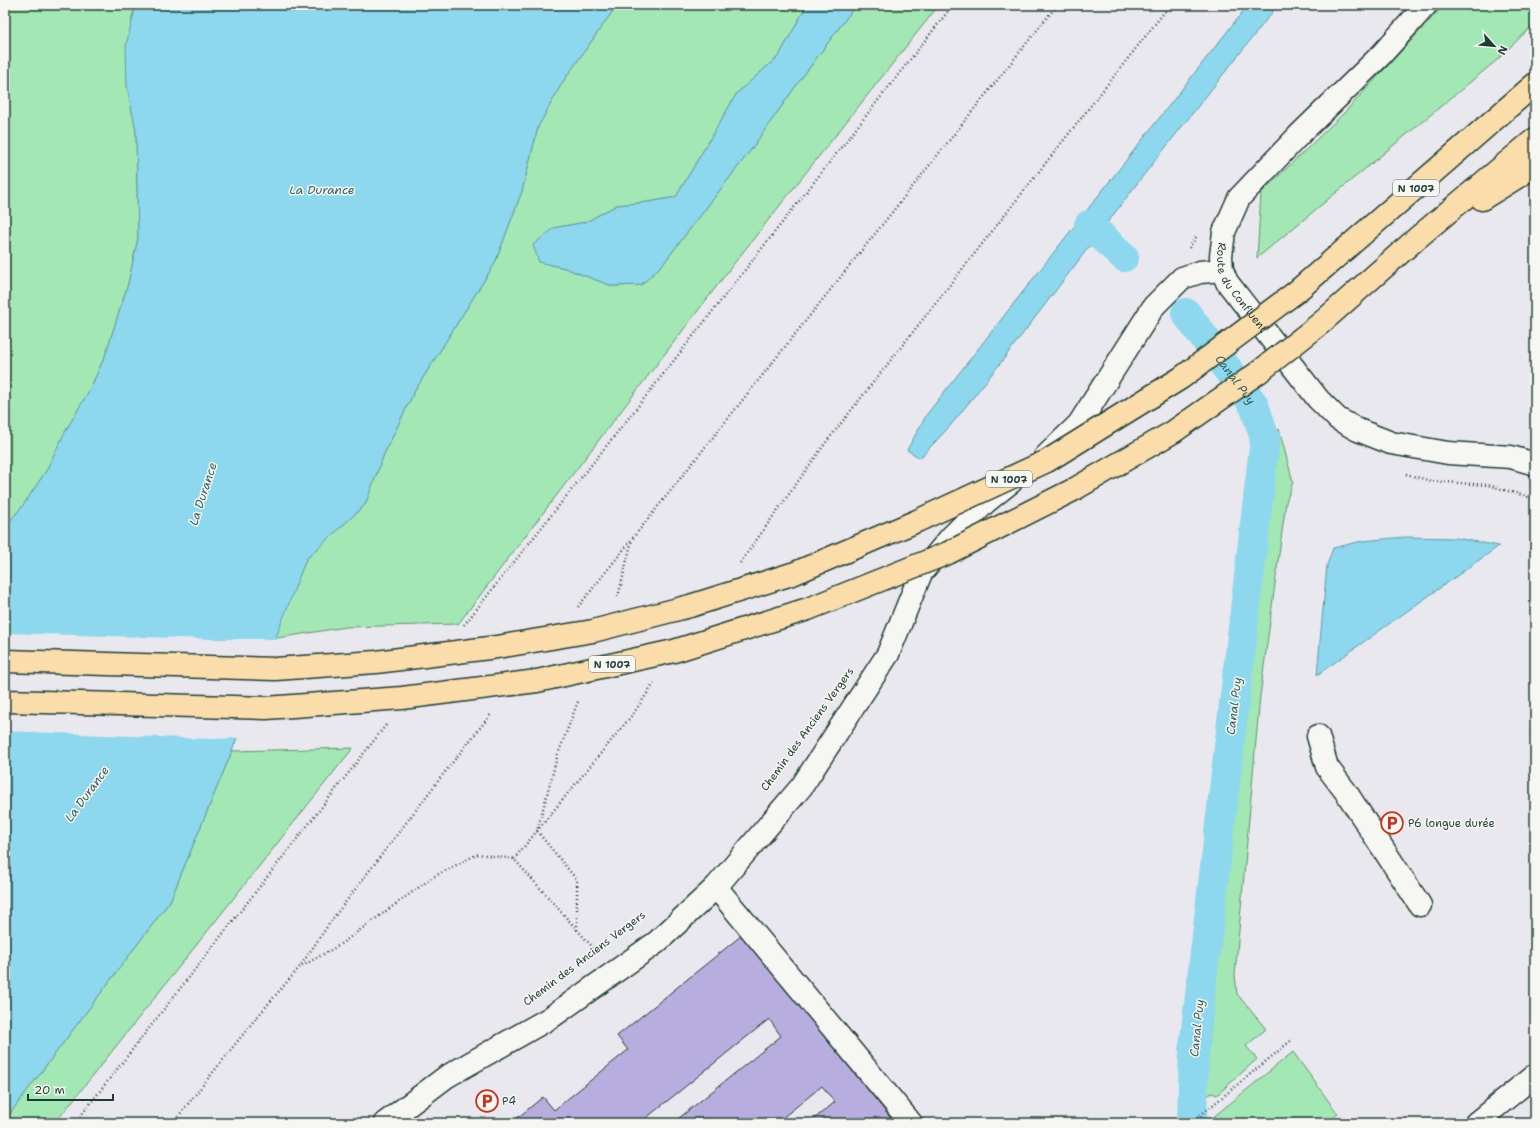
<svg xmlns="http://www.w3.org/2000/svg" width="1540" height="1128" viewBox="0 0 1540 1128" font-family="'Shantell Sans',sans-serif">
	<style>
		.green { fill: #a2e7b4; stroke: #609274 }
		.water { fill: #8dd8ee; stroke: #619aa4 }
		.pier { fill: #e9e8ee }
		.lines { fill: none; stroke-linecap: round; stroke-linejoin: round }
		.canal { stroke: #8dd8ee; stroke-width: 30 }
		.building { fill: #b7aedf; stroke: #1f3d34 }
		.minor-casing { stroke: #1f3d34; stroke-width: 25 }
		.highway-casing { stroke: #1f3d34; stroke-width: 25 }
		.path { stroke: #1f3d34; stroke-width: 2.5; stroke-dasharray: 1 3; stroke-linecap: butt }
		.minor { stroke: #f6f6f2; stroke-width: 22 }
		.highway { stroke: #fbddab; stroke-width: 22 }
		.highway-bridge-casing { stroke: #1f3d34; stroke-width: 25; stroke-linecap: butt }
		.highway-bridge { stroke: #fbddab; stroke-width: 22 }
		.labels { text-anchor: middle; stroke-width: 3; stroke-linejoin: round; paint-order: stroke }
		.shield { fill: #f6f6f2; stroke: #60746d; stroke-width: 1 }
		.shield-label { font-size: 10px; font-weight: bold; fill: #1f3d34 }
		.street-label { font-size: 11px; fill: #1f3d34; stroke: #f6f6f2 }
		.poi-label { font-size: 11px; fill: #1f3d34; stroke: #f6f6f2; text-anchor: start }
		.water-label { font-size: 12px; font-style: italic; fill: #355c59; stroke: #f6f6f2 }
	</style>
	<rect width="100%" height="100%" fill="#e9e8ee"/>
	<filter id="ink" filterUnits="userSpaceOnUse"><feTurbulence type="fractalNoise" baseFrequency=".025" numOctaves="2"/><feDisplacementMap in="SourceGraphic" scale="8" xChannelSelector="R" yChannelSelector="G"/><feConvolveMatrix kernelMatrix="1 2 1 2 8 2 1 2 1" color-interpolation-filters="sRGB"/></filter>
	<g filter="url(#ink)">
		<!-- green -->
		<path class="green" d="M5,5H136L132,17L127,86L136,131L138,238L128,284L105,356L90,389L65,432L46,471L24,504L5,527Z
			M617,5H807L779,56L737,93L676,197L649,202L617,205L586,222L554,228L539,262L565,268L612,286L641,285L663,264L750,151L795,87L856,5H939L739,257L458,624L346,627L271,639L306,559L365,505L384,454L414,392L495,263L522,191L538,127L562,83Z
			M1444,5H1535V23L1497,60L1257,258L1261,193L1344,113Z
			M1279,429L1293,482L1286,502L1260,696L1235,975L1237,994L1266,1029L1246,1046L1257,1059L1217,1095L1212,1093L1203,1098L1274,434Z
			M353,748L55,1123H5V1120L170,901L232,751Z
			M1293,1052L1338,1114L1327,1123H1206Z"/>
		<!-- water -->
		<path class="water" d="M136,5H617L562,83L538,127L522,191L495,263L414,392L384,454L365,505L306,559L232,751L170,901L5,1120V527L24,504L46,471L65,432L90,389L105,356L128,284L138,238L136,131L127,86L126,45Z
			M807,5H856L795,87L750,151L663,264L641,285L612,286L565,268L539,262L533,245L554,228L586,222L617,205L649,202L676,197L737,93L779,56Z
			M1248,5H1278L1139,181L999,365L950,426L920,458L907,450L927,414Z
			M1405,537L1456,538L1499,546L1317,675L1327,565L1333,548L1362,541Z"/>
		<!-- pier -->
		<path class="pier" d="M5,633L212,639H277L239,738L210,739L5,731Z"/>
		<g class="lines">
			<!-- canal -->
			<g class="canal">
				<path d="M1089,225L1124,257"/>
				<path id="s1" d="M1186,313L1254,405L1265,439L1194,1047L1192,1123"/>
			</g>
		</g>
		<!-- building -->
		<path class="building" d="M742,935L895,1123H809L835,1102L822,1086L776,1123H673L781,1036L769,1019L640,1123H511L543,1097L554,1110L628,1050L617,1036Z"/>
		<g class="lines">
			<!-- minor casing -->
			<g class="minor-casing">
				<g id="minor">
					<path id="s2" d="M1426,5L1381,55L1299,135L1239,198L1224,232L1221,256L1222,270L1227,282L1318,399L1338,419L1358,430L1391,443L1448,453L1511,457L1535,464"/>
					<path d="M1045,457L1079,424L1154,306L1182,278L1200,272L1222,270"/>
					<path d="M1318,736L1327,767L1346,792L1420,905"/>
					<path d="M716,887L911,1123"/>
					<path d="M385,1123L446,1077L550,1018L657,942L716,887L802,786L888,654L921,573L951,537L986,502L1011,482"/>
					<path d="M1476,1123L1535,1075"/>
				</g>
			</g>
			<!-- highway casing -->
			<g class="highway-casing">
				<path id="highway" d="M1482,199L1535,166
					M1296,292L1535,84
					M1321,323L1416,239L1535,139"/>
			</g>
			<!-- path -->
			<path class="path" d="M1189,248L1196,237
				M1406,474L1431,481L1488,485L1535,499
				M740,563L824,445L1170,5
				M618,597L632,540
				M578,607L1057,5
				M464,625L639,405L953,5
				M514,859L633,714L655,682
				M577,930V880L537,831L558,754L579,699
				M302,966L338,946L433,877L478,854L514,859L597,952
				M75,1123L386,725
				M173,1123L252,1023L299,968L331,921L448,768L492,713
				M1191,1123L1293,1039"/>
			<!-- minor -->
			<use href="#minor" class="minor"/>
			<!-- highway -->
			<use href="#highway" class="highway"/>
			<!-- highway-bridge casing -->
			<g class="highway-bridge-casing">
				<path id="highway-bridge" d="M5,661L275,669L376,662L497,647L593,631L690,606L795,573L917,521L1047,461L1181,378L1296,292
					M5,701L266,708L402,698L537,681L674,651L808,609L948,553L1073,490L1173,432L1259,372L1321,323"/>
			</g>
			<!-- highway-bridge -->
			<use href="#highway-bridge" class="highway-bridge"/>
		</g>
	</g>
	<!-- icons -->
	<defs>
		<g id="parking-ring" transform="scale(1.15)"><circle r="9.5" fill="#f6f6f2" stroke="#c8321e" stroke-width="1.5"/><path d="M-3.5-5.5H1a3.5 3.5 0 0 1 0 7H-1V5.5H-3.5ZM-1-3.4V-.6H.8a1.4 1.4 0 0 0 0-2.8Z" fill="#c8321e"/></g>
	</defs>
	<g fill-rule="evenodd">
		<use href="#parking-ring" x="1392" y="823"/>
		<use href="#parking-ring" x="487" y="1101"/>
	</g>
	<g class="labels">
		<!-- shield labels -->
		<g class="shield">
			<rect x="1393" y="180" width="46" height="16" rx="3"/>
			<rect x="986" y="471" width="46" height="16" rx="3"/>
			<rect x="589" y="656" width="46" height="16" rx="3"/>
		</g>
		<g class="shield-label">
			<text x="1416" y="192">N 1007</text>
			<text x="1009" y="483">N 1007</text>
			<text x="612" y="668">N 1007</text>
		</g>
		<!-- street labels -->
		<g class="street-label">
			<text dy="4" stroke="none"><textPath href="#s2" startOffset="368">Route du Confluent</textPath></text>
			<text transform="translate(807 729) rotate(-54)" y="4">Chemin des Anciens Vergers</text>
			<text transform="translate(584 958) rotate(-37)" y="4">Chemin des Anciens Vergers</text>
		</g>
		<!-- poi labels -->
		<g class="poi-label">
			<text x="1408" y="827">P6 longue durée</text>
			<text x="502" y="1105">P4</text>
		</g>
		<!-- water labels -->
		<g class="water-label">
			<text x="322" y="194">La Durance</text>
			<text dy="4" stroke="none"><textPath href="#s1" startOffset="83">Canal Puy</textPath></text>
			<text transform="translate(203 494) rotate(-72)" y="4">La Durance</text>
			<text transform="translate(1234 706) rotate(-83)" y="4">Canal Puy</text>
			<text transform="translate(87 794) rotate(-54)" y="4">La Durance</text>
			<text transform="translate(1197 1028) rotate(-84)" y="4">Canal Puy</text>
		</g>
	</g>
	<!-- margin -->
	<rect width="1540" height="1128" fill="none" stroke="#f6f6f2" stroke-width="20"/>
	<rect x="10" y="10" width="1520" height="1108" fill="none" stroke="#1f3d34" stroke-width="1.5" filter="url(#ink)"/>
	<!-- north arrow -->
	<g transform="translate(1494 46) rotate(117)" stroke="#f6f6f2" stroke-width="3" paint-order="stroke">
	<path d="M0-3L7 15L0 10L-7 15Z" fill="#1f3d34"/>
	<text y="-6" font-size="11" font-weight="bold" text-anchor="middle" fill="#1f3d34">N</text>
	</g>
	<!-- scale -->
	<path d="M28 1094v6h85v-6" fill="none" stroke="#1f3d34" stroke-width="2"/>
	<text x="34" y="1094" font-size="12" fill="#1f3d34" stroke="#f6f6f2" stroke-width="3" paint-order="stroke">20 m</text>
</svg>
